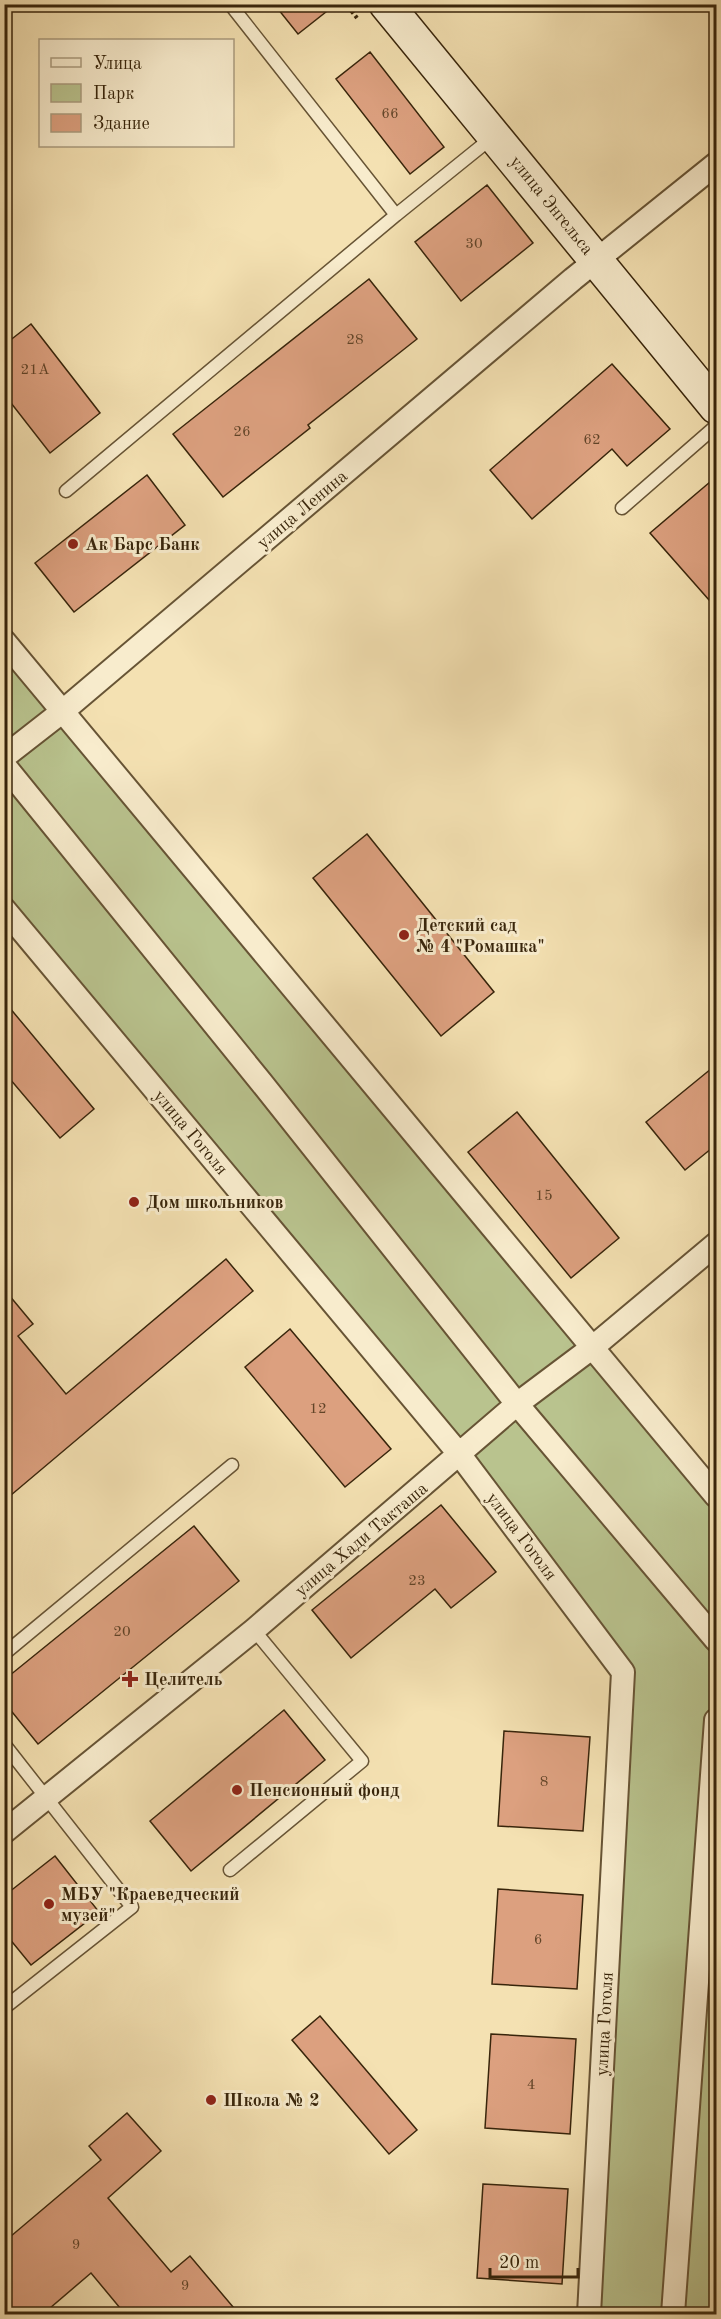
<svg xmlns="http://www.w3.org/2000/svg" width="721" height="2319" viewBox="0 0 721 2319" font-family="'Old Standard TT',serif">
	<style>
		.park { fill: #b9c38e; stroke: #78744c; stroke-width: 1.5 }
		.building { fill: #dca07f; stroke: #38250b; stroke-width: 1.5 }
		.lines { fill: none; stroke-linecap: round; stroke-linejoin: round }
		.lane-casing { stroke: #675435; stroke-width: 15 }
		.street-casing { stroke: #675435; stroke-width: 26 }
		.secondary-casing { stroke: #38250b; stroke-width: 36 }
		.path { stroke: #38250b; stroke-width: 4; stroke-dasharray: 4.5 3; stroke-linecap: butt }
		.lane { stroke: #f8eccd; stroke-width: 12 }
		.street { stroke: #f8eccd; stroke-width: 22 }
		.secondary { stroke: #f8eccd; stroke-width: 33 }
		.poi-dot { fill: #8f2418; stroke: #f8eccd; stroke-width: 2 }
		.labels { text-anchor: middle; stroke-width: 6; stroke-linejoin: round; paint-order: stroke }
		.number-label { font-size: 15px; fill: #614428 }
		.street-label { font-size: 18px; fill: #38250b; stroke: #f8eccd }
		.poi-label { font-size: 18px; font-weight: bold; fill: #38250b; stroke: #f8eccd; text-anchor: start }
	</style>
	<rect width="100%" height="100%" fill="#f4e1b2"/>
	<filter id="stains"><feTurbulence type="fractalNoise" baseFrequency=".00333" numOctaves="4"/><feColorMatrix values="0 0 0 0 .2 0 0 0 0 .09 0 0 0 0 .02 0 0 0 .5 -.17"/></filter>
	<radialGradient id="worn" r=".72"><stop offset=".6" stop-color="#630" stop-opacity="0"/><stop offset="1" stop-color="#630" stop-opacity=".3"/></radialGradient>
	<!-- park -->
	<path class="park" d="M4,641L716,1496V2314H589L623,1672L5,909Z"/>
	<!-- building -->
	<path class="building" d="M274,4H336L298,34Z
		M370,52L444,147L410,174L336,79Z
		M487,185L533,243L461,301L415,242Z
		M369,279L417,339L308,425L310,428L223,497L173,434Z
		M31,324L100,413L50,453L4,394V345Z
		M612,364L670,429L627,466L612,449L532,519L490,470Z
		M147,475L185,525L74,612L35,563Z
		M717,476V609L650,533Z
		M367,834L494,992L441,1036L313,878Z
		M4,1001L94,1109L60,1138L4,1072Z
		M717,1064V1144L685,1170L646,1122Z
		M517,1112L619,1238L571,1278L468,1152Z
		M226,1259L253,1291L4,1501V1289L33,1324L18,1336L66,1394Z
		M290,1329L391,1449L345,1487L245,1367Z
		M441,1505L496,1572L451,1608L435,1589L351,1658L312,1610Z
		M194,1526L239,1581L38,1744L4,1702V1680Z
		M284,1710L325,1760L191,1871L150,1821Z
		M504,1731L590,1737L583,1831L498,1826Z
		M55,1856L99,1912L31,1965L4,1932V1896Z
		M498,1889L583,1895L577,1989L492,1984Z
		M320,2016L417,2130L389,2154L292,2040Z
		M491,2034L576,2039L570,2134L485,2128Z
		M127,2113L161,2151L108,2198L171,2272L190,2256L239,2314H125L91,2273L43,2314H4V2242L101,2160L89,2146Z
		M483,2184L568,2189L562,2284L477,2278Z"/>
	<g class="lines">
		<!-- lane casing -->
		<g class="lane-casing">
			<path id="lane" d="M230,4L396,215L494,136
				M66,491L396,215
				M622,508L716,426
				M4,1654L232,1465
				M4,1744L132,1907L4,2008
				M230,1870L362,1761L254,1630"/>
		</g>
		<!-- street casing -->
		<g class="street-casing">
			<path id="street" d="M4,641L716,1496
				M4,757L63,711L573,279L716,164
				M4,765L261,1082L517,1404L716,1640
				M4,909L460,1455L623,1672L589,2314
				M4,1832L254,1630L517,1404L593,1347L716,1244
				M673,2314L716,1720"/>
		</g>
		<!-- secondary casing -->
		<g class="secondary-casing">
			<path id="secondary" d="M386,4L716,407"/>
		</g>
		<!-- path -->
		<path class="path" d="M346,4L357,18"/>
		<!-- lane -->
		<use href="#lane" class="lane"/>
		<!-- street -->
		<use href="#street" class="street"/>
		<!-- secondary -->
		<use href="#secondary" class="secondary"/>
	</g>
	<!-- markers -->
	<g class="poi-dot">
		<circle cx="73" cy="544" r="6"/>
		<circle cx="404" cy="935" r="6"/>
		<circle cx="134" cy="1202" r="6"/>
		<path d="M127 1670h6v6h6v6h-6v6h-6v-6h-6v-6h6z"/>
		<circle cx="237" cy="1790" r="6"/>
		<circle cx="49" cy="1904" r="6"/>
		<circle cx="211" cy="2100" r="6"/>
	</g>
	<g class="labels">
		<!-- number labels -->
		<g class="number-label">
			<text x="390" y="118">66</text>
			<text x="474" y="248">30</text>
			<text x="355" y="344">28</text>
			<text x="35" y="374">21А</text>
			<text x="242" y="436">26</text>
			<text x="592" y="444">62</text>
			<text x="544" y="1200">15</text>
			<text x="318" y="1413">12</text>
			<text x="417" y="1585">23</text>
			<text x="122" y="1636">20</text>
			<text x="544" y="1786">8</text>
			<text x="538" y="1944">6</text>
			<text x="531" y="2089">4</text>
			<text x="76" y="2249">9</text>
			<text x="185" y="2290">9</text>
		</g>
		<!-- street labels -->
		<g class="street-label">
			<text transform="translate(552 205) rotate(51)" y="6">улица Энгельса</text>
			<text transform="translate(302 509) rotate(-40)" y="6">улица Ленина</text>
			<text transform="translate(191 1132) rotate(50)" y="6">улица Гоголя</text>
			<text transform="translate(522 1536) rotate(53)" y="6">улица Гоголя</text>
			<text transform="translate(361 1539) rotate(-40)" y="6">улица Хади Такташа</text>
			<text transform="translate(604 2024) rotate(-87)" y="6">улица Гоголя</text>
		</g>
		<!-- poi labels -->
		<g class="poi-label">
			<text x="85" y="550">Ак Барс Банк</text>
			<text x="416" y="931">Детский сад<tspan x="416" dy="21">№ 4 "Ромашка"</tspan></text>
			<text x="146" y="1208">Дом школьников</text>
			<text x="144" y="1685">Целитель</text>
			<text x="249" y="1796">Пенсионный фонд</text>
			<text x="61" y="1900">МБУ "Краеведческий<tspan x="61" dy="21">музей"</tspan></text>
			<text x="223" y="2106">Школа № 2</text>
		</g>
	</g>
	<!-- margin -->
	<rect width="721" height="2319" fill="none" stroke="#f4e1b2" stroke-width="24"/>
	<rect x="6" y="6" width="709" height="2307" fill="none" stroke="#38250b" stroke-width="3"/>
	<rect x="12" y="12" width="697" height="2295" fill="none" stroke="#38250b" stroke-width="1.5"/>
	<!-- legend -->
	<rect x="39" y="39" width="195" height="108" fill="#f8eccd" stroke="#ab9c7f" stroke-width="1.5"/>
	<rect x="51" y="58" width="30" height="9" fill="#f8eccd" stroke="#ab9c7f" stroke-width="1.5"/>
	<text x="93" y="69" font-size="18" fill="#38250b">Улица</text>
	<rect x="51" y="84" width="30" height="18" fill="#b9c38e" stroke="#ab9c7f" stroke-width="1.5"/>
	<text x="93" y="99" font-size="18" fill="#38250b">Парк</text>
	<rect x="51" y="114" width="30" height="18" fill="#dca07f" stroke="#ab9c7f" stroke-width="1.5"/>
	<text x="93" y="129" font-size="18" fill="#38250b">Здание</text>
	<!-- scale -->
	<path d="M490 2268v9h88v-9" fill="none" stroke="#38250b" stroke-width="3"/>
	<text x="499" y="2268" font-size="18" fill="#38250b" stroke="#f8eccd" stroke-width="4.5" paint-order="stroke">20 m</text>
	<rect width="100%" height="100%" filter="url(#stains)"/>
	<rect width="100%" height="100%" fill="url(#worn)"/>
</svg>
